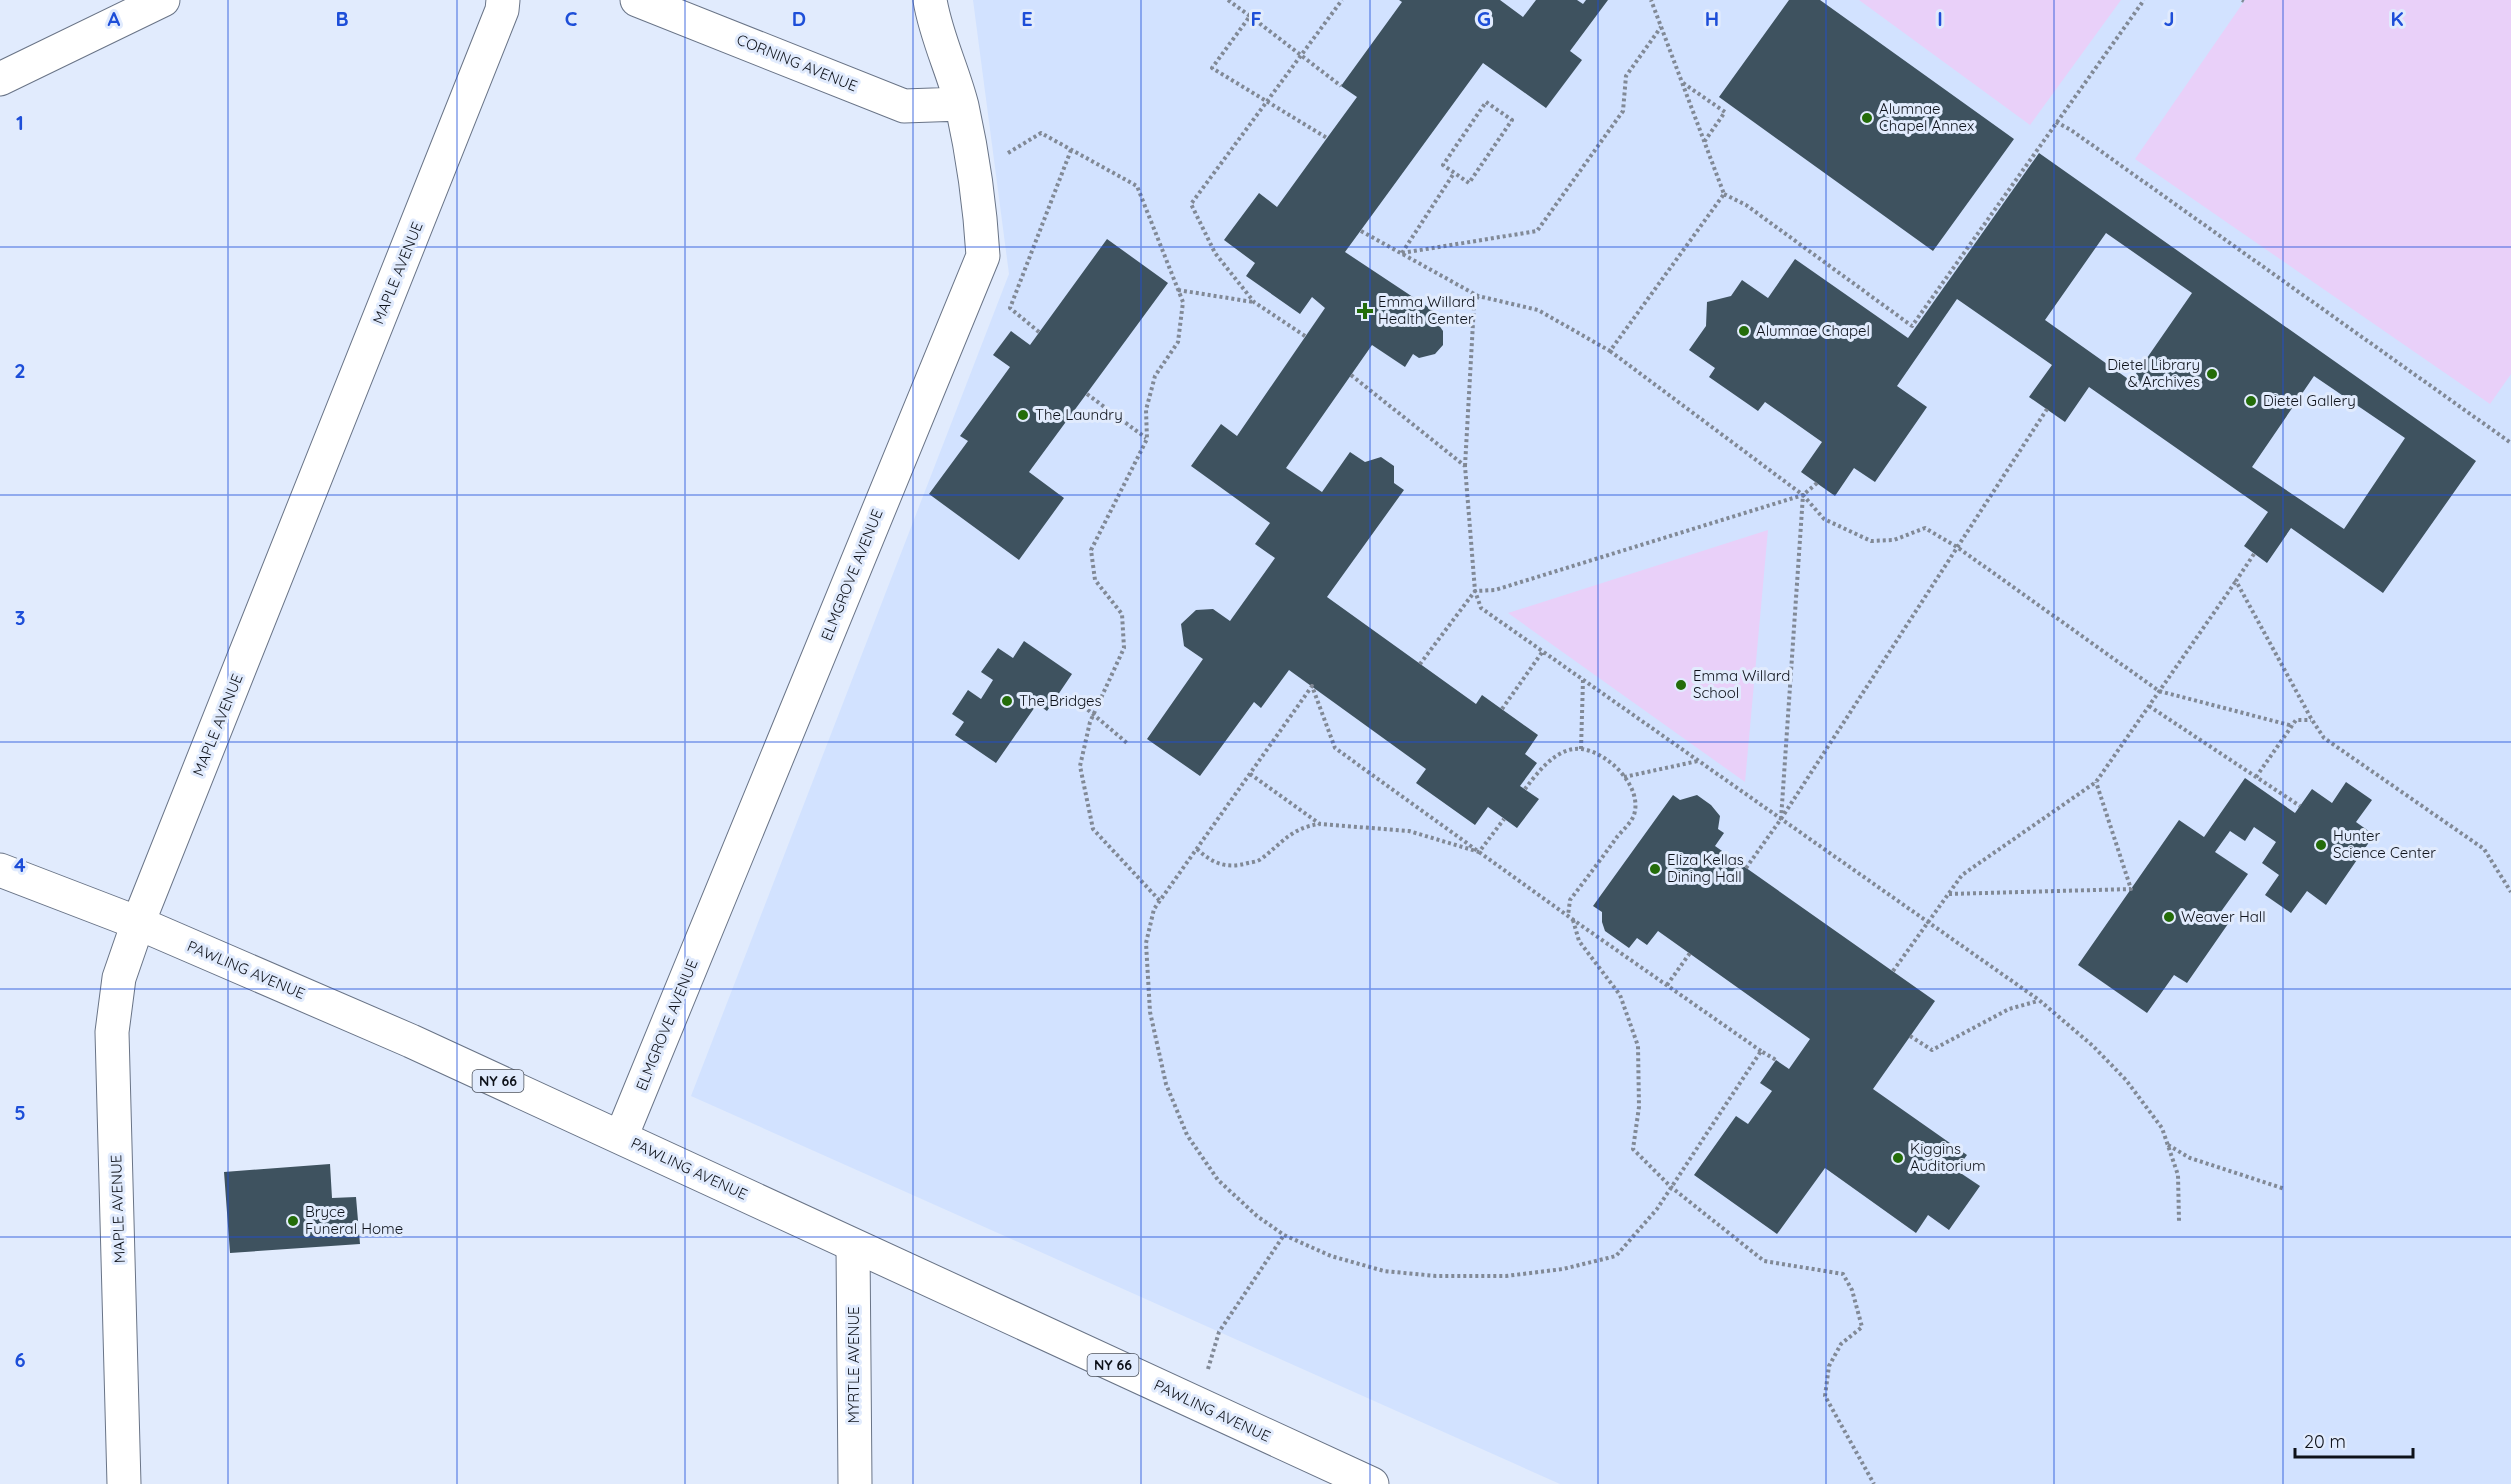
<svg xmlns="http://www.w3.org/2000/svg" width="2511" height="1484" viewBox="0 0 2511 1484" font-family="Quicksand,sans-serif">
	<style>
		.built { fill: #d2e2ff }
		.green { fill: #e9d0f9 }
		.building { fill: #3e525f; fill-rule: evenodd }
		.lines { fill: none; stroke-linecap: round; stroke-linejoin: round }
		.street-casing { stroke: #697487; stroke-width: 35 }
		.primary-casing { stroke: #697487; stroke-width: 35 }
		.path { stroke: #818996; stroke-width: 4; stroke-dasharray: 3 3; stroke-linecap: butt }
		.street { stroke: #fff; stroke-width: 33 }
		.primary { stroke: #fff; stroke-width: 33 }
		.grid { fill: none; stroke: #1d4ed8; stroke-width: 1.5; stroke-opacity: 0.55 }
		.poi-dot { fill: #246c09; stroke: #e1ebfd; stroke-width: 2 }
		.labels { text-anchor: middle; stroke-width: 6; stroke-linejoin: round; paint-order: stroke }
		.shield { fill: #e1ebfd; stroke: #4d535e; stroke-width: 1.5 }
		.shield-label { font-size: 14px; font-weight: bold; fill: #0e121a }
		.street-label { font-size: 15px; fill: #0e121a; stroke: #e1ebfd }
		.poi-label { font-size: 15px; fill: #0e121a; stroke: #e1ebfd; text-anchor: start }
		.grid-label { font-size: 20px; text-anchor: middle; font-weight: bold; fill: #1d4ed8; stroke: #e1ebfd; stroke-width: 6; stroke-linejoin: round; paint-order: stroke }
	</style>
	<rect width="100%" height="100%" fill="#e1ebfd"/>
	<!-- built -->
	<path class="built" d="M973,0H2511V1484H1560L691,1096L1009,274Z"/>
	<!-- green -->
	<path class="green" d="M1859,0H2121L2030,125Z
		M2245,0H2511V374L2490,404L2135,159Z
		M1768,530L1745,782L1508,613Z"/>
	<!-- building -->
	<path class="building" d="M1399,0H1500L1523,17L1536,0H1577L1583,4L1586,0H1608L1570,51L1582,60L1546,108L1483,63L1345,252L1440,315L1436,321L1443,331V345L1435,354L1419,358L1413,354L1405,367L1372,345L1286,468L1322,492L1350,452L1365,462L1381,457L1394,466V483L1404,490L1327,597L1476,704L1482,695L1538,735L1525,754L1537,763L1520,786L1539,799L1517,828L1488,807L1475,825L1416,783L1426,769L1289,670L1261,708L1254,702L1200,776L1147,739L1203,659L1184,646L1181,624L1196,610L1213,609L1230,621L1275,558L1255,544L1270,523L1191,466L1221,424L1237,436L1325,308L1312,297L1300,314L1246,276L1255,263L1224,240L1259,193L1277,207L1327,138L1357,97L1341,86L1402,2Z
		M1789,0H1820L2014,139L1933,251L1719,97Z
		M2039,153L2476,461L2383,593L2291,528L2267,563L2244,546L2268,512L2089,387L2065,422L2029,397L2052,365L1957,299L1897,386L1927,407L1875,482L1854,468L1835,496L1801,472L1822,442L1765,402L1758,411L1709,377L1715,368L1689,350L1706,326L1707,302L1731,296L1742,280L1768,298L1795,259L1908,338ZM2106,233L2192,293L2131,381L2045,320ZM2314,376L2405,438L2344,529L2252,467Z
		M1107,239L1168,283L1029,472L1064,498L1019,560L929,494L968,441L960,436L1010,367L993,355L1011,331L1030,345Z
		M1024,641L1072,674L1047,711L1037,704L996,763L955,735L964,722L952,714L968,690L981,699L993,680L981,672L998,648L1013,658Z
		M2245,778L2295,813L2312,789L2332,803L2346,782L2372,800L2356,822L2374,835L2326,905L2307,891L2291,913L2265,895L2279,875L2262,863L2276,842L2254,827L2245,841L2230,831L2215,852L2248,874L2220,913L2230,921L2187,983L2174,975L2147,1013L2078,965L2179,820L2204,837Z
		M1673,795L1680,800L1697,795L1711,805L1720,816L1718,829L1724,833L1715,846L1935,1001L1873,1089L1967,1155L1956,1170L1980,1186L1949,1230L1928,1215L1916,1233L1825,1168L1777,1234L1694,1175L1736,1116L1748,1124L1772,1091L1760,1083L1776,1060L1789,1069L1810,1039L1658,931L1647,945L1637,938L1629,948L1605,931L1602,922V912L1593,906Z
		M330,1164L332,1198L356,1197L360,1244L230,1253L224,1172Z"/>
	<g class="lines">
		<!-- street casing -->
		<g class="street-casing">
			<path id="street" d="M637,0L904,106L961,104
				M0,79L163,0
				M621,1137L983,256C980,205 973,156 962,106C953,70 936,37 930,0
				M853,1246L855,1484
				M124,1484L112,1032L119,978L138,923L502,10L503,0"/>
		</g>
		<!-- primary casing -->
		<g class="primary-casing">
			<path id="primary" d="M0,870L138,923L411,1041L1372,1484"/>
		</g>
		<!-- path -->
		<path class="path" d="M1228,0L1250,16L1212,68L1327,138
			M2242,0L2244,1
			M1250,16L1341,86
			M1683,83L1725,112L1704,142
			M1486,102L1512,120L1469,183L1443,165Z
			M2056,122L2071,130L2511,443
			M1008,153L1041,133L1137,186L1183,302L1178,342L1155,376L1146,410L1147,439L1091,550L1095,580L1122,614L1124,648L1090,722L1080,766L1093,829L1160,901
			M1724,194L1746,205L1912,326L2144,0
			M1361,231L1478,296L1538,310L1610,351L1724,194L1651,0
			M1402,253L1537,231L1623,111L1626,76L1661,27
			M1402,253L1454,173
			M1178,290L1253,302
			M1039,332L1010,308L1071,150
			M1305,336L1254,302L1215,253L1191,204L1342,0
			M1610,351L1803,495
			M1351,375L1465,466L1475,591L1420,664
			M1087,394L1146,438
			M1465,466L1474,305L1478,296
			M1817,483L1803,495L1824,519L1871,541L1894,540L1925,528L1957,547L2159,691L2293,726
			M2254,554L2236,581L2312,720L2324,738L2484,849L2511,892
			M1074,698L1127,743
			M2149,706L2300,806
			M1502,709L1543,651
			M1581,749L1583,680
			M1250,774L1320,824L1409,831L1479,852L1504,819
			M1624,777L1698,761
			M2256,777L2296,720H2311
			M1525,789C1538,772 1557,746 1582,749C1609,753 1643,787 1634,815C1631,823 1622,831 1617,837C1602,858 1586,879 1570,900L1568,916
			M1781,819L2047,409
			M1197,849C1213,864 1227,869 1248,863C1252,862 1257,862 1261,859C1281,844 1292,827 1320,824
			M1746,868L1781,819L1803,495L1495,590L1475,591L1481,608L2039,1000L2093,1046L2126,1080L2162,1128L2178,1175L2179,1221
			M1949,894L2131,889L2096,782
			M1573,920L1579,941L1620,995L1638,1046L1639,1107L1633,1149L1671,1187L1764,1261L1843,1274L1852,1290L1862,1327L1841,1344L1829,1366L1825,1396L1874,1484
			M1893,971L1962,875L2096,782L2236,581
			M1667,985L1690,953
			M1910,1036L1932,1050L2009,1009L2038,1001
			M1761,1051L1572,919L1335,748L1312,686L1154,909L1146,943L1150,1012L1166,1084L1187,1135L1218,1180L1257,1216L1284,1235L1331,1256L1384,1271L1436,1276H1506L1563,1269L1616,1256L1657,1209L1761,1051L1776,1060
			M2168,1145L2190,1158L2285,1189
			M1208,1369L1219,1332L1284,1235"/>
		<!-- street -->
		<use href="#street" class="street"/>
		<!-- primary -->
		<use href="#primary" class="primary"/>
	</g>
	<!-- grid -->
	<path class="grid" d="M228,0V1484M457,0V1484M685,0V1484M913,0V1484M1141,0V1484M1370,0V1484M1598,0V1484M1826,0V1484M2054,0V1484M2283,0V1484M0,247H2511M0,495H2511M0,742H2511M0,989H2511M0,1237H2511"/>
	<!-- markers -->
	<g class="poi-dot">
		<circle cx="1867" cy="118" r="6"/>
		<path d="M1362 302h6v6h6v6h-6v6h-6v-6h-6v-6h6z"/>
		<circle cx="1744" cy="331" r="6"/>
		<circle cx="2212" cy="374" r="6"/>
		<circle cx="2251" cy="401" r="6"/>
		<circle cx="1023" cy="415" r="6"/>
		<circle cx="1681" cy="685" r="6"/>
		<circle cx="1007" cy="701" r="6"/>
		<circle cx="2321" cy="845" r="6"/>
		<circle cx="1655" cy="869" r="6"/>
		<circle cx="2169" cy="917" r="6"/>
		<circle cx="1898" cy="1158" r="6"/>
		<circle cx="293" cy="1221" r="6"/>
	</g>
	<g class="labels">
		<!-- shield labels -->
		<g class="shield">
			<rect x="472.5" y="1070" width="51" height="22" rx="4.5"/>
			<rect x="1087.5" y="1354" width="51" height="22" rx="4.5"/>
		</g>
		<g class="shield-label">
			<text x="498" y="1086">NY 66</text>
			<text x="1113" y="1370">NY 66</text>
		</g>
		<!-- street labels -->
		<g class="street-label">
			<text transform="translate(797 63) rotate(22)" y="5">CORNING AVENUE</text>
			<text transform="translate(398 273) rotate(-68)" y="5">MAPLE AVENUE</text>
			<text transform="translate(852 575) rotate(-68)" y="5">ELMGROVE AVENUE</text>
			<text transform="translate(218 725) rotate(-68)" y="5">MAPLE AVENUE</text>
			<text transform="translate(246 970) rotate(23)" y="5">PAWLING AVENUE</text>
			<text transform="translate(667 1025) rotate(-68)" y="5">ELMGROVE AVENUE</text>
			<text transform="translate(689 1169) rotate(25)" y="5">PAWLING AVENUE</text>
			<text transform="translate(118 1209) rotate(-92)" y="5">MAPLE AVENUE</text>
			<text transform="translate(854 1365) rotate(-90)" y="5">MYRTLE AVENUE</text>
			<text transform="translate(1212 1411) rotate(25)" y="5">PAWLING AVENUE</text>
		</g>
		<!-- poi labels -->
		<g class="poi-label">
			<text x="1879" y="114">Alumnae<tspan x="1879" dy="17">Chapel Annex</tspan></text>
			<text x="1378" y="307">Emma Willard<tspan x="1378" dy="17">Health Center</tspan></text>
			<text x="1756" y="336">Alumnae Chapel</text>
			<text x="2200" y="370" text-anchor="end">Dietel Library<tspan x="2200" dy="17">&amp; Archives</tspan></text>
			<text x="2263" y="406">Dietel Gallery</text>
			<text x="1035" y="420">The Laundry</text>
			<text x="1693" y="681">Emma Willard<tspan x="1693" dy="17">School</tspan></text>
			<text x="1019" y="706">The Bridges</text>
			<text x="2333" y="841">Hunter<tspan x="2333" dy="17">Science Center</tspan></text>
			<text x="1667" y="865">Eliza Kellas<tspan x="1667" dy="17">Dining Hall</tspan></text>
			<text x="2181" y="922">Weaver Hall</text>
			<text x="1910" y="1154">Kiggins<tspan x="1910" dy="17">Auditorium</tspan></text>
			<text x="305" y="1217">Bryce<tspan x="305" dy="17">Funeral Home</tspan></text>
		</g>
	</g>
	<g class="grid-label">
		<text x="114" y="26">A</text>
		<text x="342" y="26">B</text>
		<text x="571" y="26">C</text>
		<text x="799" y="26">D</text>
		<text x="1027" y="26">E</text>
		<text x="1256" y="26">F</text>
		<text x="1484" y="26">G</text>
		<text x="1712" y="26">H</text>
		<text x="1940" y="26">I</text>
		<text x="2169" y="26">J</text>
		<text x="2397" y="26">K</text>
		<text x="20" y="130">1</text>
		<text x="20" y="378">2</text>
		<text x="20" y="625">3</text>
		<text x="20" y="872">4</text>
		<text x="20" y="1120">5</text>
		<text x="20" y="1367">6</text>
	</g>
	<!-- scale -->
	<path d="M2295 1448v9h118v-9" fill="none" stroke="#0e121a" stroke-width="3"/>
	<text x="2304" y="1448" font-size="18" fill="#0e121a" stroke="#e1ebfd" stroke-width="4.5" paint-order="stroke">20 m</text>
</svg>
